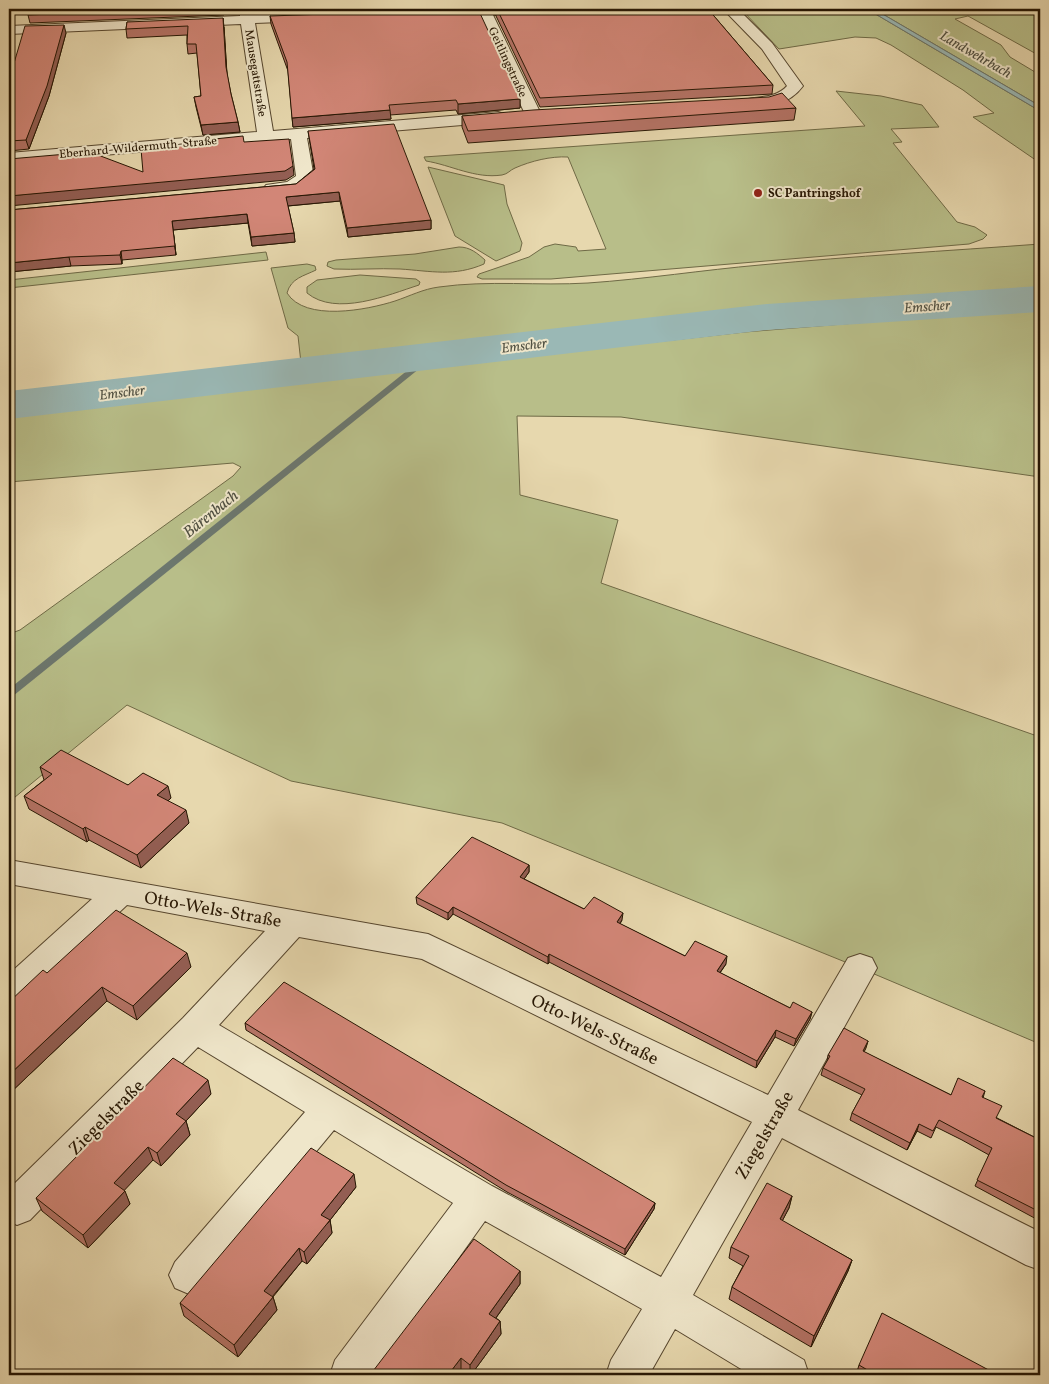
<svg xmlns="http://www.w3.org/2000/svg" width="1049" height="1384" viewBox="0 0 1049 1384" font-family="Vollkorn,serif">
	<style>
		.green { fill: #b8be89; stroke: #6f6a46 }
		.water { fill: #9ab8b5; stroke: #6c776e }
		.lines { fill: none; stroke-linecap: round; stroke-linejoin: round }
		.stream { fill: #6c776e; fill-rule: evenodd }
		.river { fill: #9ab8b5; fill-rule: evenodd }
		.minor-casing { stroke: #56462e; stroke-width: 2 }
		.minor { fill: #efe6ca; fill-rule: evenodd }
		.wall { fill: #b57366; stroke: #261603 }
		.shaded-wall { fill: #935e53; stroke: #261603 }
		.building { fill: #d28677; stroke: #261603 }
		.poi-dot { fill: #8f2418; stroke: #efe6ca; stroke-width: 2 }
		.labels { text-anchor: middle; stroke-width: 4; stroke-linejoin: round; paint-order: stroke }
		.far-street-label { font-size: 12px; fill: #261603; stroke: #efe6ca }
		.far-poi-label { font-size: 12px; font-weight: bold; fill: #261603; stroke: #efe6ca; text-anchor: start }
		.far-water-label { font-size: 14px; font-style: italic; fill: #4f4f41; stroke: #efe6ca }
		.water-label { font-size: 16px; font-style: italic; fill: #4f4f41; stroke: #efe6ca }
		.near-street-label { font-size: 18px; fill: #261603; stroke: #efe6ca }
	</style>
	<rect width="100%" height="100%" fill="#e7d8ae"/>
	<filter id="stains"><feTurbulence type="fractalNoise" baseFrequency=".004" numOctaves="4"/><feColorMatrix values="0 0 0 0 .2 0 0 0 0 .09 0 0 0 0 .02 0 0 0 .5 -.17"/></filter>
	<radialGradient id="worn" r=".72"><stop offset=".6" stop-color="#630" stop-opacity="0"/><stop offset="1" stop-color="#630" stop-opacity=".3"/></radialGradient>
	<!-- green -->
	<path class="green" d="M741,9H867L1040,111V163L973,117L994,113L963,90L891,45L876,38L855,37L779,49Z
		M874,9H1040V56L968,16L955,19L1001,45L1010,57L1040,75V106Z
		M836,91L881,96L922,105L939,127L891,129L902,142L893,143L957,222L975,227L987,235L983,239L969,244L551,279H482L477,277L479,274L529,257L544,247L555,244L576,247L578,251L606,249L568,157C551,156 531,161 515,168C510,170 508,174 502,175C475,179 451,165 426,161L424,157L865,126Z
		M428,167L504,185L507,204L522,243L520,251L496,261L455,236Z
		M1040,244V287L777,310L301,363L298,336L288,328L271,268L307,264L315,266L316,270C304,276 291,278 287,293C305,322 367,310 395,301C410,296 423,289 439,287C488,280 539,286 588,283C646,279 703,270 760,265C854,256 947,251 1040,244Z
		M459,247C470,247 477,253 485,260L484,264C454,277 431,271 400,269C378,268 356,270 334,269L327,266L328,262L336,260L415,254Z
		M266,252L268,260L9,288V280Z
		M360,275L416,279L420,282L419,285C388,295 336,317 307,293V287L317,280Z
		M1040,308V477L621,417L517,416L520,495L618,520L601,583L1040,737V1044L860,968L502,823L291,781L127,705L9,802V634L20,630L233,476L241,467L233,463L9,482V417L400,370L745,332Z"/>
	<!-- water -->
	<path class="water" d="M867,9H874L1040,106V111Z"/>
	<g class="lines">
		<!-- stream -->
		<path class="stream" d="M428,354H431L435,356L13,696L9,697V689Z"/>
		<!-- river -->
		<path class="river" d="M1040,286V312L767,330L9,419V391L767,304Z"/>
		<!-- minor casing -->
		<g class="minor-casing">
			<path id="minor" d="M239,9H253L254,15L307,13L314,17L307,21L255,23L273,131L498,112L504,114L506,117L504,120L498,122L307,138L314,178C304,192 281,197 266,193L263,189L266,185L287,182L296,176L291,139L9,163V153L257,132L241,24L9,34V26L240,16Z
				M438,9H541L539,12L534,13L493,15L541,114L539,117H527L525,114L479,15L443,16L436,12Z
				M723,9H738L772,43L803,86C790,104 764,112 742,106L740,103L742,100C759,96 775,99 787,86L762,49Z
				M9,860L428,934L768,1095L848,958L860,954L872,958L877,968L798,1110L1040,1232V1270L1026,1265L782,1138L693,1295L804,1360L809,1375H751L675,1329L649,1375H606L611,1360L642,1309L485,1221L375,1375H330L335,1360L453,1203L334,1130L203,1288L189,1294L175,1288L169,1275L175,1262L305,1112L198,1047L30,1220L17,1225L9,1221V1189L183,1018L265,931L127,905L21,1004L9,1008V974L92,899L9,884ZM299,937L422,959L752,1122L661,1277L492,1186L219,1025Z"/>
		</g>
		<!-- minor -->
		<use href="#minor" class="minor"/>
	</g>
	<!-- wall -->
	<path class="wall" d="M30,9H224V15L30,23L28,15Z
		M266,9H365L267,13Z
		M496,9H708L773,85L772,94L540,107L496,16Z
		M270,16L520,99V108L458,114L456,110L390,115L391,119L293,127L288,71L271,24Z
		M127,22L224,27L227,74L231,94L238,122L240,132L203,135L196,107L194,97L201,96L197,53L188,54L187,44V35L127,38L126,29Z
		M66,33L49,96L29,149L9,151V80Z
		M796,108L794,120L468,143L462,127V116Z
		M308,131L431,220V229L348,237L340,201L288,206L294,233L295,242L252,246L248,223L173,230L176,255L122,260V264L71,266L9,272V210L296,184L314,169Z
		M40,767L128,785L171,798L168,801L189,823L141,868L89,840L87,842L29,809L24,796L44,780Z
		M529,865V872L524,879L584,909L622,920L620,924L685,956L726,964L720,973L790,1008L812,1012L810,1019L794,1046L775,1037L756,1068L549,962L548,964L453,914L448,920L417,904L416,897Z
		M191,967L137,1020L107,1001L9,1094V1002L47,973Z
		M245,1023L655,1203L654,1209L625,1255L507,1192L246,1030Z
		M868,1041L864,1052L951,1095L985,1091L983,1098L997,1118L1040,1140V1221L975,1186L989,1155L962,1140L936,1127L931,1138L917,1131L907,1150L850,1120L852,1113L862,1095L821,1075L823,1068L827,1061L828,1055Z
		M211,1094L186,1121L190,1135L161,1166L153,1160L124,1190L130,1204L88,1248L42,1211L36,1198Z
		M356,1187L330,1220L332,1233L307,1264L302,1261L273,1297L277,1310L238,1357L184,1316L180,1303Z
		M792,1196L789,1208L782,1221L852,1260L848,1271L811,1347L729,1299L732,1287L743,1266L729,1258L731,1247Z
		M520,1271V1284L496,1318L500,1321L501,1334L471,1375H468L461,1370L370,1375Z
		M859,1365L998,1375H856Z"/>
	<!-- shaded-wall -->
	<path class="shaded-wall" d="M223,18L224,27L227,76L226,67Z
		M64,25L66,33L49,96L29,149L26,140Z
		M520,99V108L458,114V104Z
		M390,110L391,119L293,127L292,118Z
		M238,122L240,132L203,135L201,125Z
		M293,166L294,175L286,180L9,206V196Z
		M339,192L340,201L287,206L286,197Z
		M247,214L248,223L173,230L176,255L172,221Z
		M431,220V229L348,237L347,228Z
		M294,233L295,242L252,246L251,237Z
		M121,251L122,260V264L120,255Z
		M69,257L71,266L9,272V263Z
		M168,786L171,798L160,808L157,795Z
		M186,810L189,823L141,868L137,855Z
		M85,827L89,840L87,842L83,829Z
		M529,865V872L520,885V877Z
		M453,907V914L448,920V913Z
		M623,913L622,920L616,929L617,922Z
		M187,953L191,967L137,1020L133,1006Z
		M549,954V962L548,964V957Z
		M727,956L726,964L716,978L717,971Z
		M102,987L107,1001L9,1094V1075Z
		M812,1012L810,1019L794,1046L796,1039Z
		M776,1030L775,1037L756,1068L757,1061Z
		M868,1041L866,1048L861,1058L863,1051Z
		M208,1080L211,1094L186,1121L190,1135L161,1166L157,1153L176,1114Z
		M919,1124L917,1131L907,1150L910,1143Z
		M148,1147L153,1160L119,1196L114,1183Z
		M354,1174L356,1187L327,1224L330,1220L332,1233L307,1264L304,1252L321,1215Z
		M125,1191L130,1204L88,1248L83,1235Z
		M792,1196L789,1208L777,1231L780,1219Z
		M655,1203L654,1209L625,1255V1249Z
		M299,1248L302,1261L267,1303L264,1291Z
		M852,1260L848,1271L811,1347L814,1336Z
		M520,1271V1284L490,1326L489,1314Z
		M273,1297L277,1310L238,1357L234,1345Z
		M500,1321L501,1334L471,1375H470V1365Z
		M461,1358V1370L458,1375H448Z"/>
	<!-- building -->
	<path class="building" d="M30,9H166L28,15Z
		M468,9H478L520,99L458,104L456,100L389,105L390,110L292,118L287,62L270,16Z
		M497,9H708L773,85L540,98Z
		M223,18L226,67L231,94L238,122L201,125L194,97L201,96L196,44H187L188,26L126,29L127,22Z
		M64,25L47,86L26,140L9,141V80L25,26Z
		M782,93L796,108L468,131L462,116L533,110L769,97Z
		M394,124L431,220L347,228L339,192L286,197L294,233L251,237L247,214L172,221L175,246L121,251L120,255L69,257L9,263V210L296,184L315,169L308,131Z
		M243,136L244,142L289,139L293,166L285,171L9,196V159L90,152L143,172L141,149L206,143L205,140Z
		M61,750L128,785L143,773L168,786L157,795L186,810L137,855L85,827L83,829L24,796L52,774L40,767Z
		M472,837L529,865L520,877L584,909L594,897L623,913L617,922L685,956L695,941L727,956L717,971L790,1008L793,1002L812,1012L796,1039L776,1030L757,1061L549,954L548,957L453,907L448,913L416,897Z
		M116,910L187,953L133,1006L102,987L9,1075V1002L43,970L47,973Z
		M284,982L655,1203L625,1249L506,1185L245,1023Z
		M844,1028L868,1041L863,1051L951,1095L958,1078L985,1091L982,1097L1002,1106L996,1118L1040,1140V1212L977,1180L992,1148L965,1134L939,1120L933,1131L919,1124L910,1143L852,1113L865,1089L823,1068L830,1056L828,1055Z
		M173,1058L208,1080L176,1114L186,1121L157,1153L148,1147L114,1183L125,1191L83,1235L36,1198Z
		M311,1148L354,1174L321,1215L330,1220L304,1252L299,1248L264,1291L273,1297L234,1345L180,1303Z
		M767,1183L792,1196L780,1219L852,1260L814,1336L732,1287L749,1256L731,1247Z
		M474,1239L520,1271L489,1314L500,1321L470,1365L461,1358L448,1375H370Z
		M882,1313L998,1375H876L859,1365Z"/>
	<!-- markers -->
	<circle class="poi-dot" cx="758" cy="193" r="5"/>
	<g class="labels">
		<!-- far-street labels -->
		<g class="far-street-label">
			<text transform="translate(508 62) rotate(65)" y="4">Geitlingstraße</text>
			<text transform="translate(256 73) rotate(81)" y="4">Mausegattstraße</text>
			<text transform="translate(138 147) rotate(-5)" y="4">Eberhard-Wildermuth-Straße</text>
		</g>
		<!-- far-poi labels -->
		<g class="far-poi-label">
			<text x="768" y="197">SC Pantringshof</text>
		</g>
		<!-- far-water labels -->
		<g class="far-water-label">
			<text transform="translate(976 54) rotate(30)" y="5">Landwehrbach</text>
			<text transform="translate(927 306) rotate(-4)" y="5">Emscher</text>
			<text transform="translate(524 345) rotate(-7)" y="5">Emscher</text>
			<text transform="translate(122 392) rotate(-7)" y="5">Emscher</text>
		</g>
		<!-- water labels -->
		<g class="water-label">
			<text transform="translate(210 513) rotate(-39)" y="6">Bärenbach</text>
		</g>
		<!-- near-street labels -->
		<g class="near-street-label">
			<text transform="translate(213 909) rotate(10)" y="6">Otto-Wels-Straße</text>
			<text transform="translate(595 1029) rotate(26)" y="6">Otto-Wels-Straße</text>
			<text transform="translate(106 1117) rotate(-45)" y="6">Ziegelstraße</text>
			<text transform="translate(764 1135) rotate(-60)" y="6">Ziegelstraße</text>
		</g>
	</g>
	<!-- margin -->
	<rect width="1049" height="1384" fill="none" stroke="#e7d8ae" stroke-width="30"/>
	<rect x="10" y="10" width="1029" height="1364" fill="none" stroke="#261603" stroke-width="2.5"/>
	<rect x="15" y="15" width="1019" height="1354" fill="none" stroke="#261603"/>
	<rect width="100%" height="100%" filter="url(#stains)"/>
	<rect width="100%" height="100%" fill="url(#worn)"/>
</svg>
